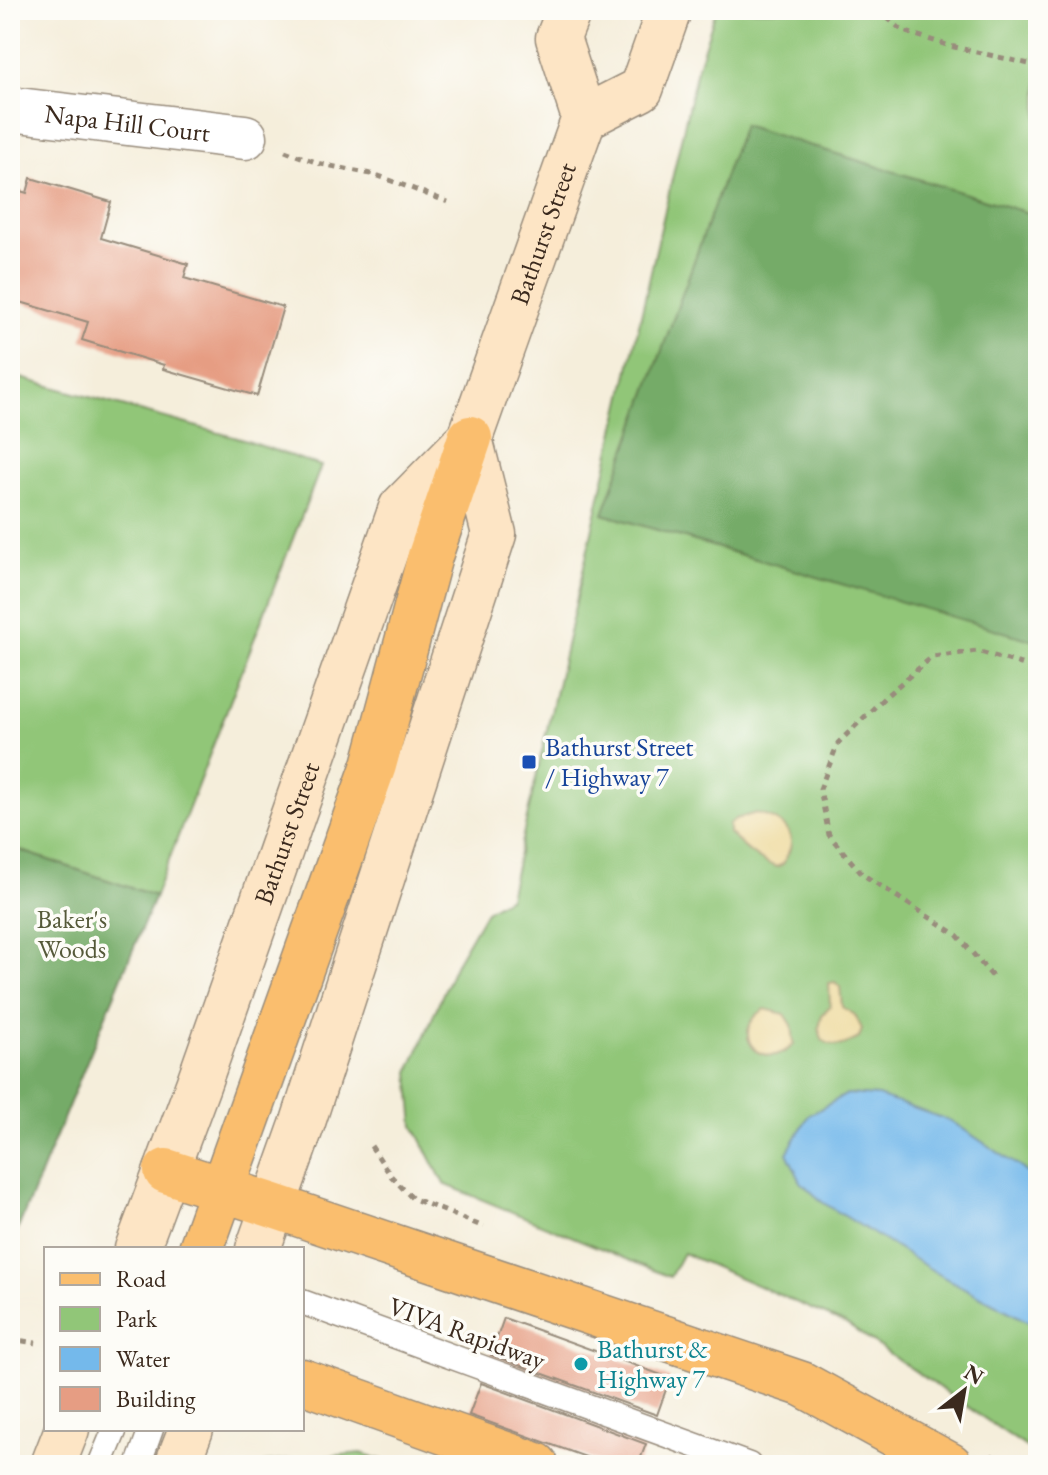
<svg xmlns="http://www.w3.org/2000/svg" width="1048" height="1475" viewBox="0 0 1048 1475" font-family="'EB Garamond',serif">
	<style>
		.green { fill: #91c678; stroke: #66784b; stroke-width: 2 }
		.forest { fill: #74ab68; stroke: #586a43; stroke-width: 2 }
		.sand { fill: #eeda9e; stroke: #94825e; stroke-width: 2 }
		.water { fill: #74b9eb; stroke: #587284; stroke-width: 2 }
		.building { fill: #e69d83 }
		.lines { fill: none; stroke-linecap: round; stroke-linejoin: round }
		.lane-casing { stroke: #988c7c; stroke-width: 27 }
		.street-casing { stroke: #988c7c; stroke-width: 47 }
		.secondary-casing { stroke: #988c7c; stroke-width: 47 }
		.primary-casing { stroke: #988c7c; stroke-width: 47 }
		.path { stroke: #988c7c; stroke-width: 5; stroke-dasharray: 6 6; stroke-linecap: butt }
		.lane { stroke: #fff; stroke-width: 24 }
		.street { stroke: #fff; stroke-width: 44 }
		.secondary { stroke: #fde5c5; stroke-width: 44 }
		.primary { stroke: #fabe6e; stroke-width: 44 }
		.transit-dot { fill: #1a4fb4; stroke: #fdfcf7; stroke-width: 3 }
		.culture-dot { fill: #0f9aa8; stroke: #fdfcf7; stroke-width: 3 }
		.labels { text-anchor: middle; stroke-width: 7; stroke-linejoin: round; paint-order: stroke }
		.street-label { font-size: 26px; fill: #3b2a1e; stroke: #fdfcf7 }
		.transit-label { font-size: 26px; fill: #164399; stroke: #fdfcf7; text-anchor: start }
		.park-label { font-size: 26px; fill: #555939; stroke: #fdfcf7 }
		.culture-label { font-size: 26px; fill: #0d838f; stroke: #fdfcf7; text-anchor: start }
	</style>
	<rect width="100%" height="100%" fill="#fdfcf7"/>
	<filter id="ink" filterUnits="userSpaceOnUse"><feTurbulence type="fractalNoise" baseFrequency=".0125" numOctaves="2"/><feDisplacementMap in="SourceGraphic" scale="16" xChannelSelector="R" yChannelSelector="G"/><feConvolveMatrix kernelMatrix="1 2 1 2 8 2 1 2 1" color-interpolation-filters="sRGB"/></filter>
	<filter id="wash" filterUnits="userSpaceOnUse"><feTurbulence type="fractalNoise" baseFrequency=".006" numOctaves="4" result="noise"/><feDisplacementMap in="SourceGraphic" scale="32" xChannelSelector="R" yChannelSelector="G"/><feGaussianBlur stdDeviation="1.8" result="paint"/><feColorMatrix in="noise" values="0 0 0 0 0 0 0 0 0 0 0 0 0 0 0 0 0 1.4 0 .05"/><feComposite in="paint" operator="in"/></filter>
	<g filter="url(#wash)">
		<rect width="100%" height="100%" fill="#f5eedb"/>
		<!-- green -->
		<path class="green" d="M716,10H1038V1455L846,1324L683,1253L670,1277L444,1184L414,1126L409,1072L457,961L486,911L509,897L697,69Z
			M10,375L241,439L321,466L155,896L10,847Z
			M361,1453L397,1465H263L264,1463Z"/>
		<!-- forest -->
		<path class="forest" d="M743,125L1038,216V642L603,514Z
			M10,847L155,896L10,1248Z"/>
		<!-- sand -->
		<path class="sand" d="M756,813C770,817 792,824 791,843C791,849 786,858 783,864L777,867C758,861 743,847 729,833V824L736,819Z
			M835,982L840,987L842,1007L855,1015L862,1029L859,1038C844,1046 837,1049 822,1040L819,1028L822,1015L830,1006L829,983Z
			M765,1009L785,1014L792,1025L794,1044C764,1076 725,1033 765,1009Z"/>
		<!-- water -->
		<path class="water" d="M847,1094L878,1096L951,1121L1023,1169L1038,1183V1327L945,1278L822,1202L801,1182L787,1153L809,1115Z"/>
		<g id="blocks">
			<!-- building -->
			<path class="building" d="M31,178L111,202L101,238L188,264L184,278L283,307L257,396L163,369L164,365L82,340L88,322L10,299V188L27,193Z
				M504,1318L670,1378L657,1415L491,1355Z
				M481,1383L646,1444L638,1465H608L469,1415Z"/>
		</g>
	</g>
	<g filter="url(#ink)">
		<use href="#blocks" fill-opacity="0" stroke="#988c7c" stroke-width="2"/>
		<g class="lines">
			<!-- lane casing -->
			<g class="lane-casing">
				<path id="lane" d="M302,1302L749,1465
					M100,1465L115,1429
					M138,1465L151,1429"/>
			</g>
			<!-- street casing -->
			<g class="street-casing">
				<g id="street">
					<path id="s1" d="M10,109L245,137"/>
				</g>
			</g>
			<!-- secondary casing -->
			<g class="secondary-casing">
				<g id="secondary">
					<path d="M584,118L641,89L669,10"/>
					<path id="s2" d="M137,1249L198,1085L401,508L470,438L584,118L558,38L569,10"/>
					<path d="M258,1249L303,1122L494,534L470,438"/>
					<path d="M53,1465L67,1429"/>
					<path d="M177,1465L191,1429"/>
				</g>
			</g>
			<!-- primary casing -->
			<g class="primary-casing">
				<path id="primary" d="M166,1171L274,1206L802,1384L950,1465
					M201,1249L374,765L430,556L470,438
					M302,1381L536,1465"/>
			</g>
			<!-- path -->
			<path class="path" d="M878,10L903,31L950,46L1038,66
				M285,151L321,164L376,175L448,202
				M992,976L957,935L862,874L829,835L820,789L838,743L886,696L932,657L977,651L1038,669
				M371,1146L391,1176L412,1198L484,1227
				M10,1339L36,1343
				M991,1455L1007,1465"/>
			<!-- lane -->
			<use href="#lane" class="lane"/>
			<!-- street -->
			<use href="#street" class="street"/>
			<!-- secondary -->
			<use href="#secondary" class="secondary"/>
			<!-- primary -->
			<use href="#primary" class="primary"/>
		</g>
	</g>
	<!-- markers -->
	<rect class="transit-dot" x="521" y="754" width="16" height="16" rx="4"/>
	<circle class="culture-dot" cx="581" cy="1364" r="8"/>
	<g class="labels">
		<!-- street labels -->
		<g class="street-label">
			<text dy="9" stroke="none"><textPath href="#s1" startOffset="118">Napa Hill Court</textPath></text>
			<text dy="9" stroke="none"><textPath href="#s2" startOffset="1102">Bathurst Street</textPath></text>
			<text dy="9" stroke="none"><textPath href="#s2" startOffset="442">Bathurst Street</textPath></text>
			<text transform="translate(467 1333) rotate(20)" y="9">VIVA Rapidway</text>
		</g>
		<!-- transit labels -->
		<g class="transit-label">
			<text x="545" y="756">Bathurst Street<tspan x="545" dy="30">/ Highway 7</tspan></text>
		</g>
		<!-- park labels -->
		<g class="park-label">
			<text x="72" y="928">Baker's<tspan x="72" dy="30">Woods</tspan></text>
		</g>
		<!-- culture labels -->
		<g class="culture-label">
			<text x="597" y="1358">Bathurst &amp;<tspan x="597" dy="30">Highway 7</tspan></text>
		</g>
	</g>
	<!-- margin -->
	<rect width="1048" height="1475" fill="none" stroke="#fdfcf7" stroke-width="40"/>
	<!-- legend -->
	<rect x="44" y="1247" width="260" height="184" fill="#fdfcf7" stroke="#afa8a0" stroke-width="2"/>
	<rect x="60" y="1273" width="40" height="12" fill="#fabe6e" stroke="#afa8a0" stroke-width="2"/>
	<text x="116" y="1287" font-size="24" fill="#3b2a1e">Road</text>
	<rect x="60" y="1307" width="40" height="24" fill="#91c678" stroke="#afa8a0" stroke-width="2"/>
	<text x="116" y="1327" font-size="24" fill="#3b2a1e">Park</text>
	<rect x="60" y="1347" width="40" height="24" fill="#74b9eb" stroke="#afa8a0" stroke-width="2"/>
	<text x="116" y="1367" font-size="24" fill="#3b2a1e">Water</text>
	<rect x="60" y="1387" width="40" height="24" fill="#e69d83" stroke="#afa8a0" stroke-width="2"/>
	<text x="116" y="1407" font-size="24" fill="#3b2a1e">Building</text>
	<!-- north arrow -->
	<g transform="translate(964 1391) rotate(31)" stroke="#fdfcf7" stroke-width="6" paint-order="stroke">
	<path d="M0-6L14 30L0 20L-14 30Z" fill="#3b2a1e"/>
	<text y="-12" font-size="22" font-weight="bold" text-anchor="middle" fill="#3b2a1e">N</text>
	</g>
</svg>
